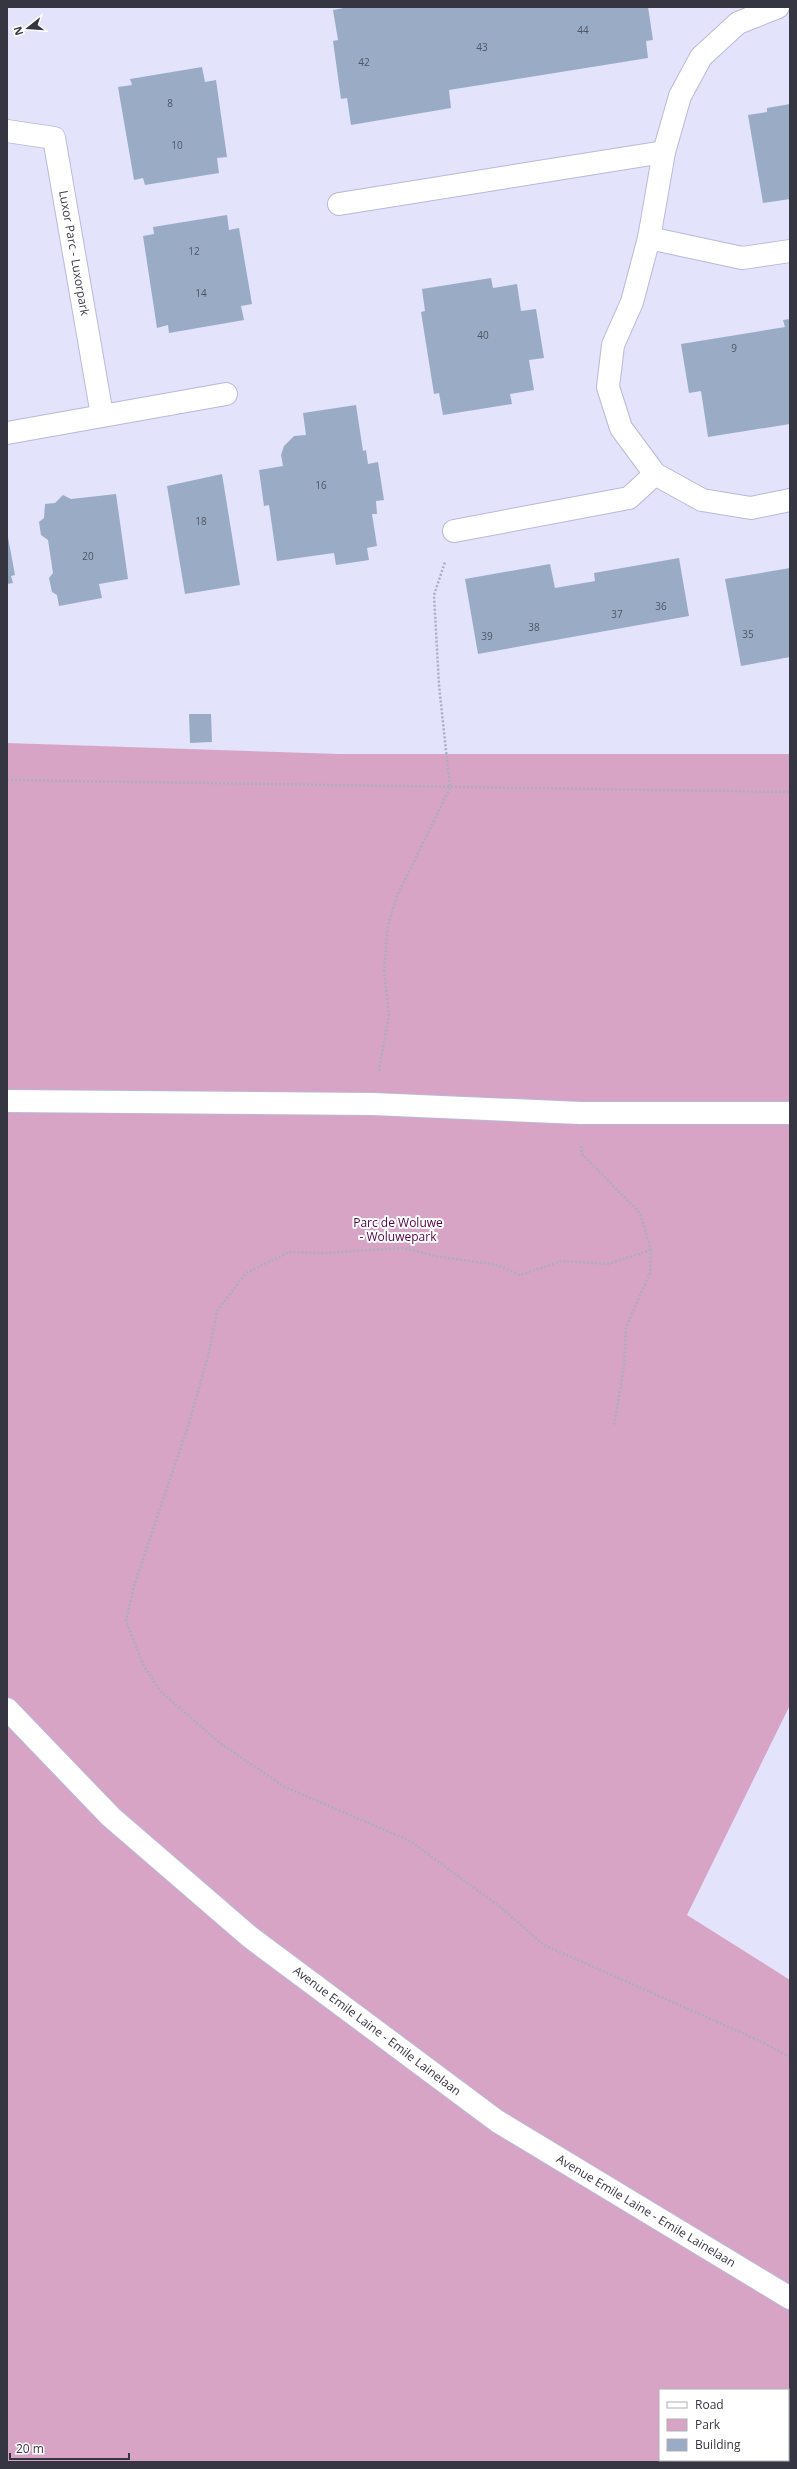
<svg xmlns="http://www.w3.org/2000/svg" width="797" height="2469" viewBox="0 0 797 2469" font-family="'Open Sans',sans-serif">
	<style>
		.green { fill: #d8a4c6; fill-rule: evenodd }
		.building { fill: #9aacc5 }
		.lines { fill: none; stroke-linecap: round; stroke-linejoin: round }
		.lane-casing { stroke: #b8b9d7; stroke-width: 24 }
		.street-casing { stroke: #b8b9d7; stroke-width: 24 }
		.path { stroke: #adadc2; stroke-width: 2.5; stroke-dasharray: 2 2; stroke-linecap: butt }
		.lane { stroke: #fff; stroke-width: 22 }
		.street { stroke: #fff; stroke-width: 22 }
		.labels { text-anchor: middle; stroke-width: 4; stroke-linejoin: round; paint-order: stroke }
		.number-label { font-size: 10px; fill: #4f5463 }
		.street-label { font-size: 12px; fill: #363642; stroke: #fff }
		.park-label { font-size: 12px; fill: #590147; stroke: #fff }
	</style>
	<rect width="100%" height="100%" fill="#e3e3fc"/>
	<!-- green -->
	<path class="green" d="M7,743L339,754H790V1705L687,1915L790,1980V2462H7ZM660,2390H788V2460H660Z"/>
	<!-- building -->
	<path class="building" d="M349,7H648L653,40L646,41L648,58L449,90L451,108L351,125L347,98L341,99L333,41L338,40L333,10Z
		M202,67L205,82L216,80L227,157L217,158L219,173L145,185L143,178L134,180L118,87L132,85L130,79Z
		M790,104V199L763,203L748,115L767,112V108Z
		M227,215L229,230L239,228L252,304L241,306L244,320L169,333L168,325L157,328L143,236L154,234L153,227Z
		M491,278L493,288L517,284L521,311L536,309L544,358L529,360L534,390L510,394L512,404L443,415L439,393L434,394L421,312L425,311L422,289Z
		M790,319V424L708,437L701,391L689,393L681,344L785,327L783,320Z
		M356,405L363,451L366,450L368,464L378,462L384,500L376,501L377,514H372L377,546L367,548L369,560L336,565L334,553L277,561L269,505L264,506L259,470L283,466L281,455L284,446L294,436L306,435L303,413Z
		M222,474L240,585L185,594L167,486Z
		M116,494L128,579L99,584L102,598L59,606L57,595L52,592L49,578L53,573L48,540L41,535L39,522L44,518L45,504L55,503L63,495L71,499Z
		M7,532L15,575L11,576L13,583L7,584Z
		M679,558L689,616L478,654L465,579L550,564L555,588L595,581L594,573Z
		M790,568V657L741,666L725,579Z
		M189,714H211L212,742L190,743Z"/>
	<g class="lines">
		<!-- lane casing -->
		<g class="lane-casing">
			<path id="lane" d="M339,204L664,152
				M649,238L742,258L790,251
				M454,531L629,498L655,474"/>
		</g>
		<!-- street casing -->
		<g class="street-casing">
			<path id="street" d="M778,7L738,23L701,57L680,96L664,152L649,238L632,302L613,345L608,387L621,428L655,474L702,500L751,508L790,500
				M7,131L54,138L102,415
				M7,433L226,394
				M7,1101L373,1104L580,1113H790
				M7,1709L111,1817L250,1937L497,2121L790,2298"/>
		</g>
		<!-- path -->
		<path class="path" d="M7,780L790,792
			M379,1071L389,1014L384,973L388,925L397,896L450,788L439,685L434,595L445,562
			M581,1146L582,1154L640,1213L651,1250L650,1273L626,1327L624,1367L614,1425
			M651,1250L608,1264L562,1261L520,1275L497,1265L442,1257L402,1248L324,1253L289,1252L246,1273L217,1311L209,1353L188,1426L134,1586L126,1621L143,1664L160,1691L220,1743L285,1787L410,1841L499,1906L544,1945L758,2040L790,2057"/>
		<!-- lane -->
		<use href="#lane" class="lane"/>
		<!-- street -->
		<use href="#street" class="street"/>
	</g>
	<g class="labels">
		<!-- number labels -->
		<g class="number-label">
			<text x="583" y="34">44</text>
			<text x="482" y="51">43</text>
			<text x="364" y="66">42</text>
			<text x="170" y="107">8</text>
			<text x="177" y="149">10</text>
			<text x="194" y="255">12</text>
			<text x="201" y="297">14</text>
			<text x="483" y="339">40</text>
			<text x="734" y="352">9</text>
			<text x="321" y="489">16</text>
			<text x="201" y="525">18</text>
			<text x="88" y="560">20</text>
			<text x="661" y="610">36</text>
			<text x="617" y="618">37</text>
			<text x="534" y="631">38</text>
			<text x="748" y="638">35</text>
			<text x="487" y="640">39</text>
		</g>
		<!-- street labels -->
		<g class="street-label">
			<text transform="translate(74 253) rotate(80)" y="4">Luxor Parc - Luxorpark</text>
			<text transform="translate(377 2031) rotate(37)" y="4">Avenue Emile Laine - Emile Lainelaan</text>
			<text transform="translate(646 2211) rotate(31)" y="4">Avenue Emile Laine - Emile Lainelaan</text>
		</g>
		<!-- park labels -->
		<g class="park-label">
			<text x="398" y="1227">Parc de Woluwe<tspan x="398" dy="14">- Woluwepark</tspan></text>
		</g>
	</g>
	<!-- border -->
	<rect width="797" height="2469" fill="none" stroke="#363642" stroke-width="16"/>
	<!-- legend -->
	<rect x="659" y="2389" width="130" height="72" fill="#ffffff" stroke="#afafb3"/>
	<rect x="667" y="2402" width="20" height="6" fill="#ffffff" stroke="#afafb3"/>
	<text x="695" y="2409" font-size="12" fill="#363642">Road</text>
	<rect x="667" y="2419" width="20" height="12" fill="#d8a4c6" stroke="#afafb3"/>
	<text x="695" y="2429" font-size="12" fill="#363642">Park</text>
	<rect x="667" y="2439" width="20" height="12" fill="#9aacc5" stroke="#afafb3"/>
	<text x="695" y="2449" font-size="12" fill="#363642">Building</text>
	<!-- north arrow -->
	<g transform="translate(28 28) rotate(253)" stroke="#ffffff" stroke-width="3" paint-order="stroke">
	<path d="M0-3L7 15L0 10L-7 15Z" fill="#363642"/>
	<text y="-6" font-size="11" font-weight="bold" text-anchor="middle" fill="#363642">N</text>
	</g>
	<!-- scale -->
	<path d="M10 2453v6h119v-6" fill="none" stroke="#363642" stroke-width="2"/>
	<text x="16" y="2453" font-size="12" fill="#363642" stroke="#ffffff" stroke-width="3" paint-order="stroke">20 m</text>
</svg>
